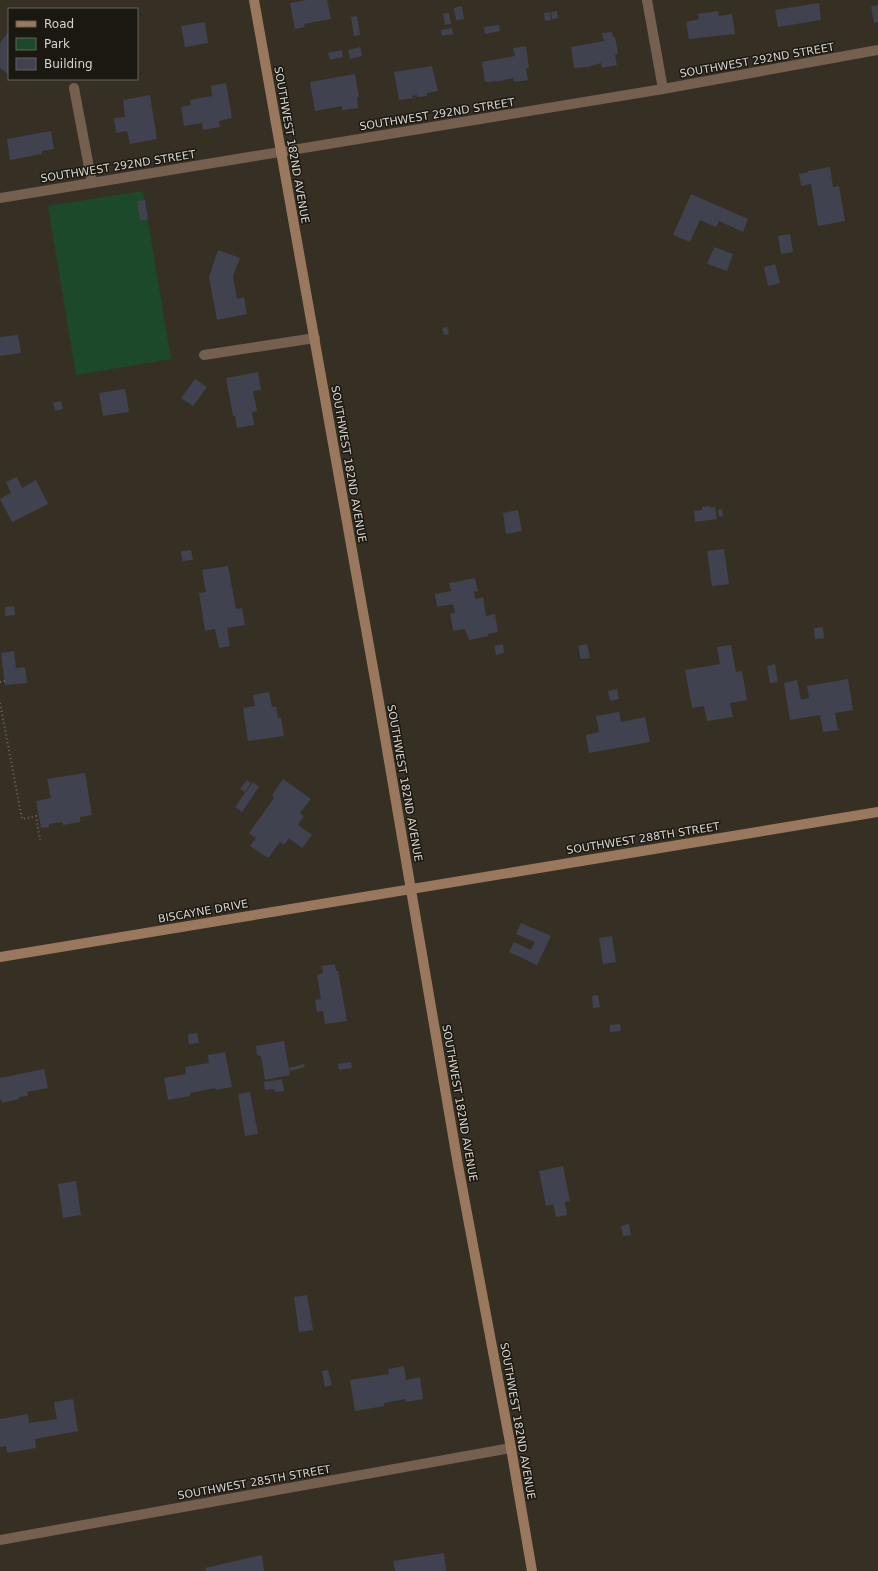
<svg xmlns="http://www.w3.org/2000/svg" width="878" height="1571" viewBox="0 0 878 1571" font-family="'DejaVu Sans',sans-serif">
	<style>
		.green { fill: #1d492b }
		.building { fill: #404250 }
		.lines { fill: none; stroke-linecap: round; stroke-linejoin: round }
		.path { stroke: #6f6a5f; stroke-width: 2; stroke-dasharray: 1 3; stroke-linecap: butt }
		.street { stroke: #755f4e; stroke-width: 10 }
		.secondary { stroke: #9a785d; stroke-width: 10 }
		.labels { text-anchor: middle; stroke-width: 3; stroke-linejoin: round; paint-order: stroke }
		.street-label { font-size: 11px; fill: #d8d4cc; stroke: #1b1812 }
	</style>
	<rect width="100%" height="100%" fill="#353023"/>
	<!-- green -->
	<path class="green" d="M143,191L171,359L76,375L48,206Z"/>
	<!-- building -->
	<path class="building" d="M307,0H327L331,19L304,24L305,27L295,29L290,3Z
		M819,3L821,20L778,27L775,10Z
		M878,5V22L874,23L871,7Z
		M462,6L464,19L456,20L454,8Z
		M557,11L558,18L552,19L551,12Z
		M718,11L719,16L732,14L735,34L689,39L686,22L699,19L698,14Z
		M550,12L551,20L545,21L544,13Z
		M449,13L451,24L445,25L443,14Z
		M357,16L360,35L354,36L351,17Z
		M205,22L208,43L185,47L181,26Z
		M499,25L500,31L485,34L484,27Z
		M452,28L453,34L442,36L441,30Z
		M9,31V75L0,68V43Z
		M612,32L613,37H615L618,54L615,55L617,65L602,68L601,63L588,67L574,68L571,47L604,41L602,33Z
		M526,46L529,68L526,69L528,80L514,82L513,78L500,81L485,82L482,62L515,56L513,48Z
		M360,47L362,56L350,59L348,50Z
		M342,50L343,57L330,60L328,53Z
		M432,66L438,91L427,93V96L417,97V95L412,96L413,98L399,100L394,72Z
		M355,74L359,97H357L358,108L342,110V106L315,111L310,82Z
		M226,83L232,118L219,121L220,127L203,130L202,123L184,126L181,107L191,105L190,100L212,96L211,86Z
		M150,95L157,139L130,144L127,131L116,133L114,118L125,117L123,100Z
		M51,131L54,149L42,151V154L10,160L7,139Z
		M830,167L833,187L839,186L845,221L818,226L811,184L801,186L799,174L808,172V171Z
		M691,194L748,219L743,232L719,221L716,227L700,220L690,242L673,235Z
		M145,200L148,219L140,221L137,201Z
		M790,234L793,252L781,254L778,236Z
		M714,247L733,254L727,271L707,264Z
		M218,250L240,258L233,276L237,299L244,297L247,314L217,320L209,277Z
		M775,264L780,283L768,286L764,267Z
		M447,327L449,334L444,335L442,328Z
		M18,335L21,353L0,356V337Z
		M258,372L261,390L253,391L257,411L252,412L254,425L237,428L235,416H233L226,378Z
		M195,379L207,387L193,406L181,398Z
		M125,389L129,412L103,416L99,393Z
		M61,401L63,409L55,411L53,403Z
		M17,477L22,488L36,480L48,504L12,522L0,499L11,493L6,482Z
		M710,506L711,508L715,507L717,519L695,522L694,511L702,510V507Z
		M722,509L723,516L719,517L718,510Z
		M518,510L522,531L506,534L503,513Z
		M724,549L729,584L712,586L707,551Z
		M191,550L193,560L182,561L181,551Z
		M228,566L236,609L242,608L245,625L227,628L230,646L219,648L215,629L205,631L199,593L206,592L202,570Z
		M475,578L478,591L474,592L475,599L483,597L486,616L495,614L498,632L488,634V636L469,640L465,629L453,631L450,614L455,613L453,604L437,607L435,594L451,591L449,583Z
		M14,606L15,615L5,616V607Z
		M823,627L824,638L815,639L814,628Z
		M503,644L504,653L496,655L494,646Z
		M587,644L590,658L581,659L578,646Z
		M731,645L736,672L742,671L747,700L730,703L733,717L707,721L704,706L692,708L685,670L720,664L717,647Z
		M14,651L16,668L25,667L27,683L5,685L1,653Z
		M775,664L778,682L770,683L767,666Z
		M848,679L853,710L835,713L838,730L823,732L820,715L790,720L784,683L797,680L801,700L809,698L807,686Z
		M617,689L619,699L610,701L608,691Z
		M269,692L272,707L276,706L278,718H281L284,736L248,741L243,708L255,706L253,695Z
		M619,712L621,722L645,717L650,742L589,753L586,735L599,732L596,716Z
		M85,773L92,815L80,817V822L63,825L62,822L49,824V827L41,828L36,801L51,798L47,779Z
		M283,779L311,799L300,813L304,816L298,825L312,835L302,848L289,838L284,845L280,842L268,858L250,846L256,838L249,833L274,798L272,795Z
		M247,780L251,783L245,792L240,789Z
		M253,782L259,787L242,812L235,807Z
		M521,923L551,936L537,965L509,952L514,942L531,950L535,942L516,934Z
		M612,936L616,962L603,964L599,938Z
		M335,964L336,971H338L347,1021L325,1024L323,1011L317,1012L315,1000L321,999L317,975L323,973L322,966Z
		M598,995L600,1007L593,1008L592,996Z
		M620,1024L621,1031L610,1032V1025Z
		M197,1033L199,1043L189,1044L188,1034Z
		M284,1041L290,1075L265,1080L261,1056L257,1055L256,1046Z
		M225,1052L232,1087L216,1090L215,1088L190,1093V1096L168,1100L164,1078L186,1074L185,1067L209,1063L208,1055Z
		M351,1062L352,1068L339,1070L338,1064Z
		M304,1064L305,1067L290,1071L289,1068Z
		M44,1069L48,1088L27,1092L28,1096L19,1097V1099L2,1103L1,1099L0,1100V1078Z
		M282,1079L284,1091L275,1092L274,1089L265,1090L264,1082Z
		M250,1092L258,1134L245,1136L238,1094Z
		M563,1166L570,1201L565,1202L567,1215L556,1217L553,1204L546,1206L539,1171Z
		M76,1181L81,1215L63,1218L58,1184Z
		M629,1224L631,1235L623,1236L621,1226Z
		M307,1295L313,1330L299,1332L294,1297Z
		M404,1366L406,1380L420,1377L423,1399L406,1402L405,1399L384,1403V1406L355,1411L350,1380L389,1374L388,1369Z
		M328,1370L332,1385L325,1387L322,1371Z
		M73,1399L78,1431L35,1439L36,1448L7,1453L6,1446L0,1447V1419L28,1414L29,1423L57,1419L54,1402Z
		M444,1553L446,1571H395L393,1561Z
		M262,1555L264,1571H206L205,1568Z"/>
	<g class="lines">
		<!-- path -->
		<path class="path" d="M0,682L5,681
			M0,703L22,819L36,816L40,840"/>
		<!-- street -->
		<path class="street" d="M647,0L663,89
			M74,88L92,183
			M0,198L663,89L878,50
			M204,355L315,338
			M0,1540L511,1448"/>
		<!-- secondary -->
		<path class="secondary" d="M254,0L376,685L458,1165L511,1448L532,1571
			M0,957L878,812"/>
	</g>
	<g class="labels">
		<!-- street labels -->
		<g class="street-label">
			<text transform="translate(757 60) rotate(-10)" y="4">SOUTHWEST 292ND STREET</text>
			<text transform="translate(437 114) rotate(-9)" y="4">SOUTHWEST 292ND STREET</text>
			<text transform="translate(292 145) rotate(80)" y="4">SOUTHWEST 182ND AVENUE</text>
			<text transform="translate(118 166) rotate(-9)" y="4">SOUTHWEST 292ND STREET</text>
			<text transform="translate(349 464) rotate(80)" y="4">SOUTHWEST 182ND AVENUE</text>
			<text transform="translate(405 783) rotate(80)" y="4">SOUTHWEST 182ND AVENUE</text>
			<text transform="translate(643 838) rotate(-9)" y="4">SOUTHWEST 288TH STREET</text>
			<text transform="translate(203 911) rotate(-10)" y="4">BISCAYNE DRIVE</text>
			<text transform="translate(460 1103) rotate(80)" y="4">SOUTHWEST 182ND AVENUE</text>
			<text transform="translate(518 1421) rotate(80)" y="4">SOUTHWEST 182ND AVENUE</text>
			<text transform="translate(254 1482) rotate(-10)" y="4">SOUTHWEST 285TH STREET</text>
		</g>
	</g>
	<!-- legend -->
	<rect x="8" y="8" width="130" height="72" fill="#1b1812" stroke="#67635c"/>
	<rect x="16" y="21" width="20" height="6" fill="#9a785d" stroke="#67635c"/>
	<text x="44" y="28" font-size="12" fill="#d8d4cc">Road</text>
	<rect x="16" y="38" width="20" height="12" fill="#1d492b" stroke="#67635c"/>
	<text x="44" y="48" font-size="12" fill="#d8d4cc">Park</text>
	<rect x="16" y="58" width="20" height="12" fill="#404250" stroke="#67635c"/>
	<text x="44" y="68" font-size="12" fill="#d8d4cc">Building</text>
</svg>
